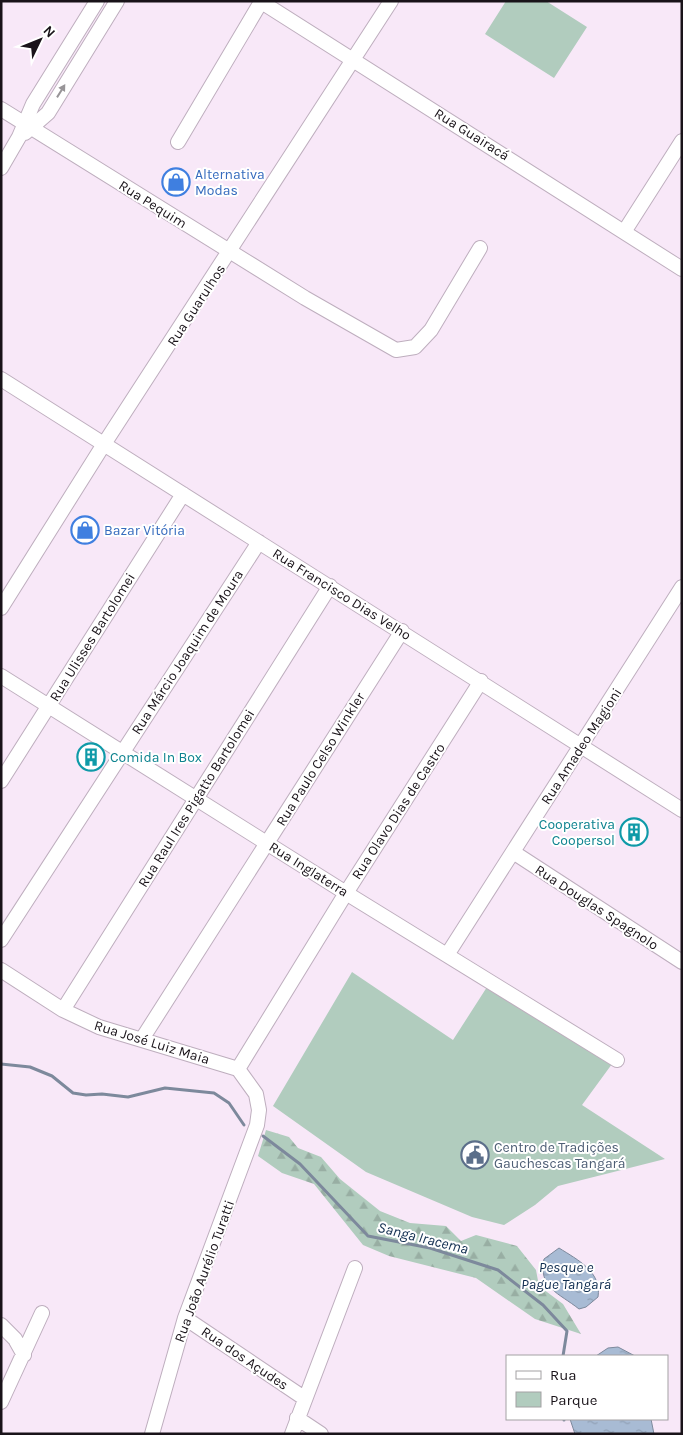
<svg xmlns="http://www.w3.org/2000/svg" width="683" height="1435" viewBox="0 0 683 1435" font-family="Karla,sans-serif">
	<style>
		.forest { fill: url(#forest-firs) }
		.park { fill: #b1ccbe }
		.water { fill: url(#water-ripples); stroke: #7d899c }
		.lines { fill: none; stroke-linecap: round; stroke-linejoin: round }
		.stream { stroke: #7d899c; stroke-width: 3 }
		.minor-casing { stroke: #beaebe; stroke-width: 16 }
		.minor { stroke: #fff; stroke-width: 14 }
		.oneway { fill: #989598 }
		.labels { text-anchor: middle; stroke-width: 4; stroke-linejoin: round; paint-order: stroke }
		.street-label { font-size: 14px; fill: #191319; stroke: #fff }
		.shop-label { font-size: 14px; fill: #366cbe; stroke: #fff; text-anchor: start }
		.culture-label { font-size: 14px; fill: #0d838f; stroke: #fff; text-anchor: start }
		.service-label { font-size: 14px; fill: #4e5e75; stroke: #fff; text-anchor: start }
		.water-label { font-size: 15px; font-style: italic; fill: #102d4f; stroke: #fff }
	</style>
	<defs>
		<pattern id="forest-firs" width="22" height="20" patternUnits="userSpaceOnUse" patternTransform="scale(1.25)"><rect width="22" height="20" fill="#b1ccbe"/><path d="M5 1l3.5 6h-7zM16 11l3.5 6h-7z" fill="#98aea3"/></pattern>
		<pattern id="water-ripples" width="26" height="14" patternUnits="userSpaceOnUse" patternTransform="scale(1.25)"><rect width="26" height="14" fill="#a8bbd4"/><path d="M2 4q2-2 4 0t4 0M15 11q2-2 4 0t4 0" fill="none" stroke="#90a0b5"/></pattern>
	</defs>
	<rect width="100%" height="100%" fill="#f8e8f8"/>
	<!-- forest -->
	<path class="forest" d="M266,1130L289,1137L298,1148L321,1157L340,1179L380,1211L410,1223L446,1226L461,1241L476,1235L517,1246L536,1270L539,1286L563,1304L581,1334L535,1319L476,1278L389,1256L363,1245L314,1184L282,1173L258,1156Z"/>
	<!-- park -->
	<path class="park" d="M506,1H546L587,27L554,78L485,34Z
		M352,972L453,1040L487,987L612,1064L582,1105L665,1159L558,1186L535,1205L504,1225L472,1217L366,1172L273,1106Z"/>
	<!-- water -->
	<path class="water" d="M559,1248C578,1260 602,1272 598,1297L586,1307L579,1309C559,1293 538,1288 544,1259Z
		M618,1347L635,1356H596L608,1348Z
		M570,1419H651L654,1434H575Z"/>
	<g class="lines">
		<!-- stream -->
		<path class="stream" d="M1,1064L30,1067L52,1076L73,1093L86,1095L102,1094L128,1097L165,1088L214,1093L229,1103L244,1125
			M263,1136L300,1164L368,1236L430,1248L498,1270L543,1305L567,1331L563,1356
			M564,1419V1420"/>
		<!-- minor casing -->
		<g class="minor-casing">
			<path id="minor" d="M260,1L682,269
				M1,109L305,298L396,350L415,347L431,330L480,248
				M25,133L48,113L117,1
				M178,142L261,2
				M1,168L19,137L33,104L97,1
				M624,232L682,141
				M1,379L682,810
				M1,608L104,444L391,1
				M1,676L346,893L617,1060
				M1,781L183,494
				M513,852L682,962
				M1,940L259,542
				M447,955L682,587
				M1,970L63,1010L99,1027L238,1069L256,1094L259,1110L257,1125L185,1318L152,1434
				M63,1010L330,586
				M142,1039L402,631
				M238,1069L346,893L481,681
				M185,1318L304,1398
				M1,1325L15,1339L24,1355
				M1,1402L42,1313
				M297,1418L321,1434
				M292,1434L355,1268"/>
		</g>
		<!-- minor -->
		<use href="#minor" class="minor"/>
	</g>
	<!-- one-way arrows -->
	<defs><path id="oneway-solid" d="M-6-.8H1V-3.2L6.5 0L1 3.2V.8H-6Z" transform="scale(1.25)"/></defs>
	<use class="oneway" href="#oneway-solid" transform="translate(61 91) rotate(-58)"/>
	<!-- icons -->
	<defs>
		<g id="shop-ring" transform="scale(1.4375)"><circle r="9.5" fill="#fff" stroke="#3f7fe0" stroke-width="1.5"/><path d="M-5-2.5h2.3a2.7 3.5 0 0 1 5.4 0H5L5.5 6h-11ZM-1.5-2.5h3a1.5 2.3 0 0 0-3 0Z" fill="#3f7fe0"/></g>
		<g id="building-ring" transform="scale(1.4375)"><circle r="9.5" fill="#fff" stroke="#0f9aa8" stroke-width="1.5"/><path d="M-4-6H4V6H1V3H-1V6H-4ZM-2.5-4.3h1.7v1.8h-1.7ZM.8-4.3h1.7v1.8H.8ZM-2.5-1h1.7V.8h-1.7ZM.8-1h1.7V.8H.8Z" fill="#0f9aa8"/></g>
		<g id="civic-ring" transform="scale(1.4375)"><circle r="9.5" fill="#fff" stroke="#5c6f8a" stroke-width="1.5"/><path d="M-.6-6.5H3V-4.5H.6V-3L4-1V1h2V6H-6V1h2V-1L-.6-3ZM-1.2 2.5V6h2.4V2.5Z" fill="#5c6f8a"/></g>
	</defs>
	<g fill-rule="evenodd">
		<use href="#shop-ring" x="176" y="182"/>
		<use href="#shop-ring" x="85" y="530"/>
		<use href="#building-ring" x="91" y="757"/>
		<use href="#building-ring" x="634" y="832"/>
		<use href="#civic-ring" x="475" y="1155"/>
	</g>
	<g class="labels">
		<!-- street labels -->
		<g class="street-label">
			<text transform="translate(472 134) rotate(32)" y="5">Rua Guairacá</text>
			<text transform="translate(153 204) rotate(32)" y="5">Rua Pequim</text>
			<text transform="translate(196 305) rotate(-57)" y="5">Rua Guarulhos</text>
			<text transform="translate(342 594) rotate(32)" y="5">Rua Francisco Dias Velho</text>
			<text transform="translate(92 637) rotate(-58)" y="5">Rua Ulisses Bartolomei</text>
			<text transform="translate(187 652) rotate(-57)" y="5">Rua Márcio Joaquim de Moura</text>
			<text transform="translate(581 746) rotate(-57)" y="5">Rua Amadeo Magioni</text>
			<text transform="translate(320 759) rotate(-58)" y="5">Rua Paulo Celso Winkler</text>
			<text transform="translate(196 798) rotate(-58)" y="5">Rua Raul Ires Pigatto Bartolomei</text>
			<text transform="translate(398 811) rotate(-57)" y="5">Rua Olavo Dias de Castro</text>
			<text transform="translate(309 869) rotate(32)" y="5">Rua Inglaterra</text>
			<text transform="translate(597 907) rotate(33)" y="5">Rua Douglas Spagnolo</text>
			<text transform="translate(152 1042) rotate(17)" y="5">Rua José Luiz Maia</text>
			<text transform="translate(204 1271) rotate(-70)" y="5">Rua João Aurélio Turatti</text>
			<text transform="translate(245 1358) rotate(34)" y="5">Rua dos Açudes</text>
		</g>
		<!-- shop labels -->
		<g class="shop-label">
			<text x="195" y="179">Alternativa<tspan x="195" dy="16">Modas</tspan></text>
			<text x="104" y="535">Bazar Vitória</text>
		</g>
		<!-- culture labels -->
		<g class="culture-label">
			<text x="110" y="762">Comida In Box</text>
			<text x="615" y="829" text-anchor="end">Cooperativa<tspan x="615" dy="16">Coopersol</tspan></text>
		</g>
		<!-- service labels -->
		<g class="service-label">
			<text x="494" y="1152">Centro de Tradições<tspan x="494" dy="16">Gauchescas Tangará</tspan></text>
		</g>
		<!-- water labels -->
		<g class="water-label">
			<text transform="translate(423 1238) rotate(14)" y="5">Sanga Iracema</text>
			<text x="566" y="1272">Pesque e<tspan x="566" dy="17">Pague Tangará</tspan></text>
		</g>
	</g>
	<!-- border -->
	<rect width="683" height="1435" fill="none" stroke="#191319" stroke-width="5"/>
	<!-- legend -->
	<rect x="506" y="1355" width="162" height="65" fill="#ffffff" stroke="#a3a1a3"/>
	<rect x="516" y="1371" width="25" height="8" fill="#ffffff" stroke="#a3a1a3"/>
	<text x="550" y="1380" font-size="15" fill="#191319">Rua</text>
	<rect x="516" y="1392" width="25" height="15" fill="#b1ccbe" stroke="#a3a1a3"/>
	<text x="550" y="1405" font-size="15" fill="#191319">Parque</text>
	<!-- north arrow -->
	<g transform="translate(40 40) rotate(47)" stroke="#ffffff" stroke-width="4" paint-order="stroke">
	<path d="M0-4L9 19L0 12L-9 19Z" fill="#191319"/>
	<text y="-8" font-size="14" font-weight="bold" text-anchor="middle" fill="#191319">N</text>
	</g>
</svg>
